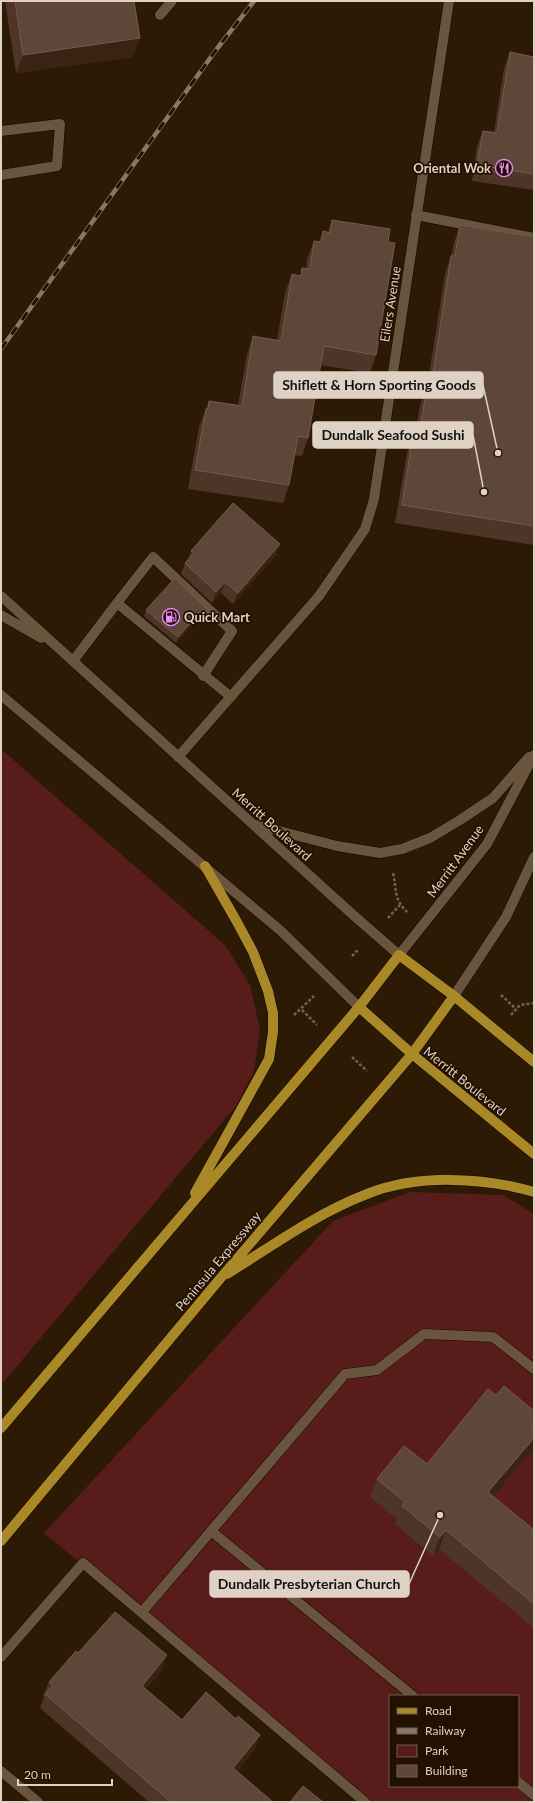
<svg xmlns="http://www.w3.org/2000/svg" width="535" height="1803" viewBox="0 0 535 1803" font-family="Lato,sans-serif">
	<style>
		.green { fill: #581d1a; fill-rule: evenodd }
		.lines { fill: none; stroke-linecap: round; stroke-linejoin: round }
		.lane-casing { stroke: #140500; stroke-width: 11 }
		.street-casing { stroke: #140500; stroke-width: 11 }
		.secondary-casing { stroke: #140500; stroke-width: 11 }
		.primary-casing { stroke: #140500; stroke-width: 11 }
		.path { stroke: #736350; stroke-width: 2.5; stroke-dasharray: 3 2; stroke-linecap: butt }
		.lane { stroke: #69543d; stroke-width: 10 }
		.street { stroke: #69543d; stroke-width: 10 }
		.secondary { stroke: #69543d; stroke-width: 10 }
		.primary { stroke: #a98828; stroke-width: 10 }
		.rail-casing { stroke: #877866; stroke-width: 4.5 }
		.rail { stroke: #210; stroke-width: 3; stroke-dasharray: 9; stroke-linecap: butt }
		.wall { fill: #4e3528 }
		.shaded-wall { fill: #3a2312 }
		.building { fill: #5e4639; stroke: #725c4f }
		.labels { text-anchor: middle; stroke-width: 3.5; stroke-linejoin: round; paint-order: stroke }
		.poi-label { font-size: 13px; font-weight: bold; fill: #dfd2c5; stroke: #210; text-anchor: end }
		.street-label { font-size: 13px; fill: #dfd2c5; stroke: #210 }
		.leader { fill: none; stroke: #dfd2c5; stroke-width: 1.5 }
		.callout-dot { fill: #dfd2c5; stroke: #210; stroke-width: 1.5 }
		.callout { fill: #dfd2c5; stroke: #dfd2c5; stroke-width: 1.5 }
		.callout-label { font-size: 14px; text-anchor: middle; font-weight: bold; fill: #111 }
	</style>
	<rect width="100%" height="100%" fill="#2c1a04"/>
	<!-- green -->
	<path class="green" d="M1,749L225,945L250,985L260,1030L254,1071L236,1106L1,1385Z
		M410,1192L503,1195L534,1214V1802H369L44,1533L333,1221ZM390,1696H518V1786H390Z"/>
	<g class="lines">
		<!-- lane casing -->
		<g class="lane-casing">
			<path id="lane" d="M160,15L172,1
				M1,131L60,124L57,166L1,175
				M416,215L534,238
				M117,603L153,557L232,631L203,676
				M73,661L117,603L231,697
				M178,757L319,596
				M211,1531L413,1696
				M142,1612L345,1374L377,1370L424,1334L493,1337L534,1369
				M1,1657L83,1563L365,1802
				M518,1782L534,1795"/>
		</g>
		<!-- street casing -->
		<g class="street-casing">
			<path id="street" d="M319,596L365,529L374,499L449,1
				M1,1771L38,1802"/>
		</g>
		<!-- secondary casing -->
		<g class="secondary-casing">
			<path id="secondary" d="M1,596L351,913L399,955L487,844L534,755
				M1,615L41,638
				M1,695L281,931L359,1007
				M256,825L337,846L380,853L402,849L430,838L460,820L493,798L529,757
				M454,996L506,917L534,857"/>
		</g>
		<!-- primary casing -->
		<g class="primary-casing">
			<path id="primary" d="M359,1007L412,1054L534,1154
				M195,1193L269,1059L273,1032V1013L268,991L253,952L237,922L205,866
				M227,1274C272,1246 317,1213 367,1194C417,1174 483,1177 534,1192
				M1,1428L359,1007L399,955L454,996L534,1062
				M1,1541L219,1280L412,1054L454,996"/>
		</g>
		<!-- path -->
		<path class="path" d="M393,873C397,890 393,898 407,912
			M388,918L400,905
			M352,956L359,949
			M501,995L516,1009
			M302,1010L317,1025
			M294,1015L314,996
			M511,1015L520,1005L534,1003
			M352,1057L367,1071"/>
		<!-- lane -->
		<use href="#lane" class="lane"/>
		<!-- street -->
		<use href="#street" class="street"/>
		<!-- secondary -->
		<use href="#secondary" class="secondary"/>
		<!-- primary -->
		<use href="#primary" class="primary"/>
		<!-- rail casing -->
		<g class="rail-casing">
			<path id="rail" d="M1,349L216,50L254,1"/>
		</g>
		<!-- rail -->
		<use href="#rail" class="rail"/>
	</g>
	<!-- wall -->
	<path class="wall" d="M5,1H134L133,57L16,73Z
		M510,52L534,57V190L472,181L477,146L483,131L494,132L504,68Z
		M332,220L388,242L376,355L370,373L320,365L308,438L302,456L294,455L289,485L283,503L188,489L199,427L209,401L238,405L247,354L253,336L277,340L285,293L292,274L300,276L302,268L306,269L307,259L314,241L319,242L323,231L328,232Z
		M460,225L534,237V545L395,523L407,453L413,435H415L420,405L427,387L445,274L451,256L454,243Z
		M280,544L276,555L233,604L221,593L212,603L181,574L185,563L188,560L191,551Z
		M205,607L203,613L176,643L144,616L146,610Z
		M532,1451L493,1497L534,1530V1628L439,1549L433,1556L395,1524L397,1519L370,1497L377,1479L427,1464Z
		M78,1653L162,1670L146,1689L182,1720L255,1749L237,1771L273,1802H149L40,1708L44,1697L43,1696L49,1682Z"/>
	<!-- shaded-wall -->
	<path class="shaded-wall" d="M140,38L133,57L16,73L23,55Z
		M280,544L276,555L233,604L238,593Z
		M225,582L221,593L212,603L216,592Z
		M205,607L203,613L176,643L178,637Z
		M534,1438V1446L532,1451L481,1511L488,1492Z
		M446,1530L439,1549L433,1556L440,1537Z
		M167,1655L162,1670L136,1700L142,1686Z
		M260,1735L255,1749L228,1782L233,1768Z"/>
	<!-- building -->
	<path class="building" d="M15,1H134L140,38L23,55Z
		M510,52L534,57V174L477,165L483,131L497,133Z
		M332,220L390,229L388,242L395,243L376,355L324,346L308,438L298,436L289,485L195,470L206,409H208L209,401L242,406L253,336L281,341L292,274L301,276L302,268L310,269L314,241L321,242L323,231L330,233Z
		M460,225L534,237V526L402,505L413,435H419L427,387H431L451,256H455Z
		M233,503L280,544L238,593L225,582L216,592L185,563L194,553L191,551Z
		M175,578L205,607L178,637L146,610Z
		M504,1386L534,1411V1425L532,1427L534,1428V1438L488,1492L534,1530V1604L446,1530L440,1537L402,1506L405,1502L377,1479L404,1446L427,1464L488,1389L496,1395Z
		M115,1612L167,1655L142,1686L182,1720L206,1692L236,1719L238,1716L260,1735L233,1768L273,1802H171L45,1694L53,1686L49,1682L76,1651L78,1653Z
		M303,1786L323,1802H290Z"/>
	<!-- icons -->
	<defs>
		<g id="restaurant-ring" transform="scale(0.9)"><circle r="9.5" fill="#210" stroke="#eb8dfb" stroke-width="1.5"/><path d="M-5-6h1v4h1v-4h1v4h1v-4h1v5L-1.5 .5V6h-2V.5L-5-1ZM5-6V6H3V1.5H1.5Q1.5-4 5-6Z" fill="#eb8dfb"/></g>
		<g id="fuel-ring" transform="scale(0.9)"><circle r="9.5" fill="#210" stroke="#eb8dfb" stroke-width="1.5"/><path d="M-5.5-6h7V0h2V4h1.3V-2.5L3-4.5l.8-.8L6-3V5H2.5V1h-1V6h-7ZM-4.2-4.7v3.2H.2V-4.7Z" fill="#eb8dfb"/></g>
	</defs>
	<g fill-rule="evenodd">
		<use href="#restaurant-ring" x="504" y="168"/>
		<use href="#fuel-ring" x="171" y="617"/>
	</g>
	<g class="labels">
		<!-- poi labels -->
		<g class="poi-label">
			<text x="491" y="173">Oriental Wok</text>
			<text x="184" y="622" text-anchor="start">Quick Mart</text>
		</g>
		<!-- street labels -->
		<g class="street-label">
			<text transform="translate(390 304) rotate(-81)" y="5">Eilers Avenue</text>
			<text transform="translate(272 824) rotate(42)" y="5">Merritt Boulevard</text>
			<text transform="translate(455 861) rotate(-54)" y="5">Merritt Avenue</text>
			<text transform="translate(465 1081) rotate(39)" y="5">Merritt Boulevard</text>
			<text transform="translate(218 1261) rotate(-50)" y="5">Peninsula Expressway</text>
		</g>
	</g>
	<!-- callouts -->
	<path class="leader" d="M498 453L483 385M484 492L473 435M440 1515L409 1584"/>
	<g class="callout-dot">
		<circle cx="498" cy="453" r="4"/>
		<circle cx="484" cy="492" r="4"/>
		<circle cx="440" cy="1515" r="4"/>
	</g>
	<g class="callout">
		<rect x="274" y="372" width="209" height="26" rx="4"/>
		<rect x="313" y="422" width="160" height="26" rx="4"/>
		<rect x="210" y="1571" width="199" height="26" rx="4"/>
	</g>
	<g class="callout-label">
		<text x="379" y="390">Shiflett &amp; Horn Sporting Goods</text>
		<text x="393" y="440">Dundalk Seafood Sushi</text>
		<text x="309" y="1589">Dundalk Presbyterian Church</text>
	</g>
	<!-- border -->
	<rect width="535" height="1803" fill="none" stroke="#dfd2c5" stroke-width="4"/>
	<!-- legend -->
	<rect x="389" y="1695" width="130" height="92" fill="#221100" stroke="#6e5e4f"/>
	<rect x="397" y="1708" width="20" height="6" fill="#a98828" stroke="#6e5e4f"/>
	<text x="425" y="1715" font-size="12" fill="#dfd2c5">Road</text>
	<rect x="397" y="1728" width="20" height="6" fill="#877866" stroke="#6e5e4f"/>
	<text x="425" y="1735" font-size="12" fill="#dfd2c5">Railway</text>
	<rect x="397" y="1745" width="20" height="12" fill="#581d1a" stroke="#6e5e4f"/>
	<text x="425" y="1755" font-size="12" fill="#dfd2c5">Park</text>
	<rect x="397" y="1765" width="20" height="12" fill="#5e4639" stroke="#6e5e4f"/>
	<text x="425" y="1775" font-size="12" fill="#dfd2c5">Building</text>
	<!-- scale -->
	<path d="M18 1779v6h94v-6" fill="none" stroke="#dfd2c5" stroke-width="2"/>
	<text x="24" y="1779" font-size="12" fill="#dfd2c5" stroke="#221100" stroke-width="3" paint-order="stroke">20 m</text>
</svg>
